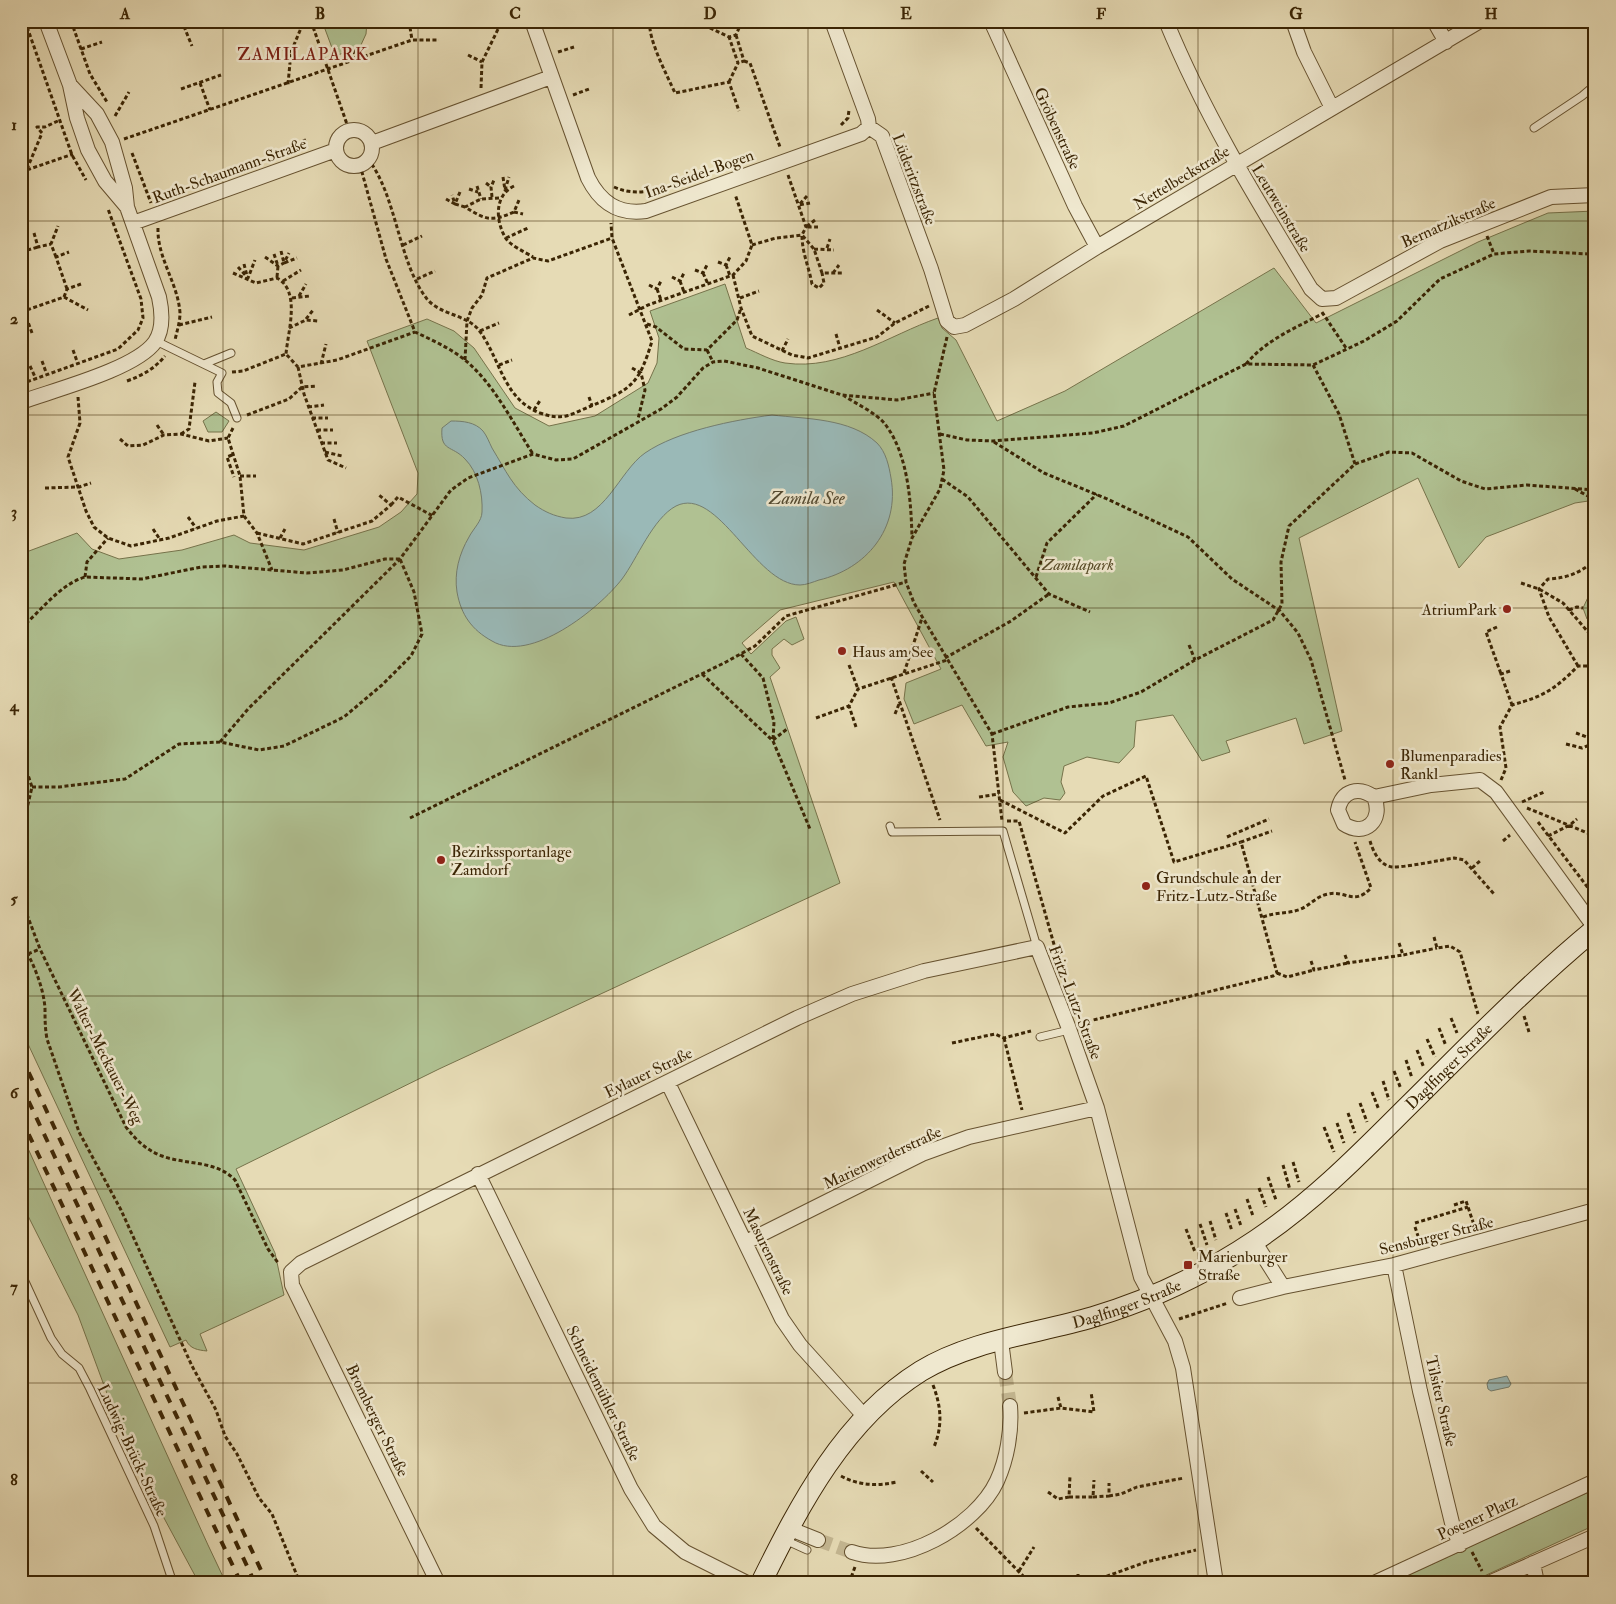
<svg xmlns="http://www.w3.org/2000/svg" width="1616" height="1604" viewBox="0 0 1616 1604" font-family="'IM FELL Double Pica',serif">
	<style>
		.green { fill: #b0c192; stroke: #76734b }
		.water { fill: #9ab9b7; stroke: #747e6f }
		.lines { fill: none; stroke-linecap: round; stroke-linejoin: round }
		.street-tunnel { stroke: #c4b792; stroke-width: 14; stroke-dasharray: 14 7; stroke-linecap: butt }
		.lane-casing { stroke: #665230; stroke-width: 9 }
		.street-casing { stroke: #665230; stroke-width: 16 }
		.secondary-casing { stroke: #3b2504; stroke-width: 22 }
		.path { stroke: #3b2504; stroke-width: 3; stroke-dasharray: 4 2.5; stroke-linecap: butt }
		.lane { stroke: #efe8cf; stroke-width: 7 }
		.street { stroke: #efe8cf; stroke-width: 14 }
		.secondary { stroke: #efe8cf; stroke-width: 20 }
		.rail { stroke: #3b2504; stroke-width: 4; stroke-dasharray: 9 9; stroke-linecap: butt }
		.grid { fill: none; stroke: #3b2504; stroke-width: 1; stroke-opacity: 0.55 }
		.poi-dot { fill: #8f2418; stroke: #efe8cf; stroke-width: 2 }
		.labels { text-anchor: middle; stroke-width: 5; stroke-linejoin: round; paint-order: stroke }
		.street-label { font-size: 16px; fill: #3b2504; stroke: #efe8cf }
		.park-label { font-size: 16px; font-style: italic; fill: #584c28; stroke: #efe8cf }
		.poi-label { font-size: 16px; fill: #3b2504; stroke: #efe8cf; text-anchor: start }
		.neighbourhood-label { font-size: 18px; letter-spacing: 1px; fill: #7a1f14; stroke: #efe8cf }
		.water-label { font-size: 18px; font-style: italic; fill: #534a31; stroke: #efe8cf }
		.neatline { fill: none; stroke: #3b2504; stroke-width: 2 }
		.grid-label { font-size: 16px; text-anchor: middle; font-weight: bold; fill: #3b2504 }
	</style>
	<rect width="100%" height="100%" fill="#e6dbb5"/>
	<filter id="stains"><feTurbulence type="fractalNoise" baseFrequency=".004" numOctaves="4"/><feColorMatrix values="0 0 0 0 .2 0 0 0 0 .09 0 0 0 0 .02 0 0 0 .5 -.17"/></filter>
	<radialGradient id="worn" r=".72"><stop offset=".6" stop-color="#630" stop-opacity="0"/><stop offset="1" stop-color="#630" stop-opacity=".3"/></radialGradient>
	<!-- green -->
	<path class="green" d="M322,21H367L366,34L360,47L335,56Z
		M1595,211V500L1575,503L1486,537L1459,568L1418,478L1299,538L1342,731L1304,744L1296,718L1226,741L1230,752L1202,761L1173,715L1136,721L1134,747L1119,763L1087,757L1064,766L1061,782L1065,793L1060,800L1044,798L1026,806L1013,792L1003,757L1008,742L986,746L962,705L914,724L904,699L906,683L941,669L894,582L780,610L742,643L751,654L786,621L796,617L804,639L792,645L784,639L772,649V655L780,668L770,677L840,883L439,1069L236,1169L275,1253L284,1295L200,1334L207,1351C198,1350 190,1349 186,1340L170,1347L21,1029V554L77,533L92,549L119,559L182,550L234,535L250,543L304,550L379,527L401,512L417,494L418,473L367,341L427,319L454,331L474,348L515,408L549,426L595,416L648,383L657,363L659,338L650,311L725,284L746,348C758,353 772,361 785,363C840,371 889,335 938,318L942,328L956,340L997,421L1065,391L1274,268L1316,323L1478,242L1548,213Z
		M216,412L229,421L222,432H208L203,421Z
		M1590,593L1595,595V622L1587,619L1583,608Z
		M21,1133L208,1545L226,1583H199L129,1453L78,1315L21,1202Z
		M1595,1489V1525L1482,1577L1470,1583H1391Z"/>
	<!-- water -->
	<path class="water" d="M772,415C806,419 850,418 877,443C886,452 889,466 891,478C900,529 866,569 819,580C813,582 806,585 800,585C755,585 718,485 676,506C653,518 637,559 622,579C599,609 530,664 492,641C472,630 461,615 457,592C454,573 459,554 469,537C473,529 482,521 482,512C483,494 478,472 465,459C452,445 440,452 442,428L451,421C463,421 475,422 483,431C487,436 489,442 492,448C506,471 513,488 535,505C545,512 554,516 566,518C604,523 619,471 645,453C677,431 734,420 772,415Z
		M1507,1376L1511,1384L1509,1387L1491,1391L1488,1389L1487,1384L1489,1380Z"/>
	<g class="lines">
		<!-- street-tunnel -->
		<path class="street-tunnel" d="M1005,1372L1010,1406
			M818,1540L852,1552"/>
		<!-- lane casing -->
		<g class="lane-casing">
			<path id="lane" d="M1534,128L1582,96L1595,85
				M156,341L222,373L217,382L218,393L231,403L237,418
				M204,364L231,353
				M890,826L892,832L1003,831L1037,947
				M1040,1037L1069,1030
				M21,1273L51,1338L62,1354L79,1368L90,1389L154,1526L173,1583
				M785,1540L807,1550"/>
		</g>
		<!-- street casing -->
		<g class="street-casing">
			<path id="street" d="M46,21L70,85L77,118L88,150L105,181L127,207
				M532,21L588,178C600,202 618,215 646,211L861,134L869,127
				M832,21L868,119L869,127
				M991,21L1075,206L1097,247
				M1166,21C1206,118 1257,200 1311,289L1322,299L1336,298L1440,241L1551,197L1595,195
				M1293,21L1304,52L1332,108
				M1434,21L1446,42
				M869,127L882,136L931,269L947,321L954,327L965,325L1014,299L1097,247L1480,21
				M336 148a18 18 0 1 1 36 0a18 18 0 1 1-36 0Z
				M372,143L551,77
				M133,223L336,150
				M21,402C54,390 136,369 155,342C164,329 162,311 159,297L127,207L125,188L112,142L97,114L70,85
				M1374,797C1384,820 1365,838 1344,824L1338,810C1342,790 1359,786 1374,797L1431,785L1480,780L1496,792L1595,928
				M668,1083L782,1319L800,1345L866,1418
				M478,1174L631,1489L654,1526L685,1552L747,1583
				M1254,1241L1283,1287
				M746,1242L922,1154L969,1137L1097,1108
				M1394,1265L1420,1391L1453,1527L1460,1545
				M1240,1298L1283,1287L1394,1265L1595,1210
				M1001,1341L1005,1372
				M788,1528L818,1540
				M852,1552C901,1569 976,1526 997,1481C1007,1459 1012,1431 1010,1406
				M1533,1563L1537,1583
				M438,1583L292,1285L291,1272L301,1263L797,1018L852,994L924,971L1037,947L1068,1026L1097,1108L1141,1277L1175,1341L1183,1368L1216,1583
				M1374,1583L1595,1481
				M1489,1583L1595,1536"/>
		</g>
		<!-- secondary casing -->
		<g class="secondary-casing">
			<g id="secondary">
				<path id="s1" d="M761,1583C800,1504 844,1419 921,1371C972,1340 1036,1334 1093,1317C1150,1300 1207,1273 1256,1240C1310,1204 1355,1159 1400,1114C1464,1051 1526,986 1595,929"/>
			</g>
		</g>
		<!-- path -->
		<path class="path" d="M25,21L72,155L86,180
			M71,21L90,74L107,102
			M183,21L185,28
			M190,21L185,29L192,46
			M311,21L349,130
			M409,21L412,40
			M650,21C647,38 668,77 675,93L729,82L739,111
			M704,25L729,37L736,35L742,21
			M736,35L744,61L738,63
			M276,46L291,52
			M81,49L102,42
			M353,50L357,60
			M558,52L574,47
			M468,55L482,62
			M744,61L750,63L780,147
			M729,82L738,63L729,37
			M200,83L210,110
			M288,84L291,52L304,21
			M481,88L482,62L502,21
			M181,89L221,75
			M573,95L589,89
			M115,116L129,92
			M841,125L848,118L849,110
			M124,139L412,40H439
			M304,139L307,147
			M132,153L151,203
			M368,159C397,196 398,262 427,299C441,316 469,314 481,333C501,362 504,399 540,413C549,416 556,418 566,416C574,414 583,409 591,406C632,389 639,384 652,341L612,238L611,223
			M360,165L386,259L415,332C432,340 450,348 465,360C494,384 513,423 533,454
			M27,169L42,133L37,127H45L60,120
			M21,172L73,154
			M788,175L806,227L802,235L814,249L822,273H842
			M503,177L505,190L509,177
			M486,183L491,187
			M477,186L481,199
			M514,186C495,195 495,219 505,237C509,245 525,252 533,257
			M614,187C641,199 664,187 691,177
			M469,189L478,192
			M460,192L455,204L465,207
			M807,196L799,205L810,203
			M492,197L491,187L494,180
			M499,198L481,199L465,207C486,220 491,222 514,212L519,200
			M446,199L455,204L452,195
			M514,212L523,214
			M815,220L806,227H818
			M158,228C157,258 178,283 180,313C180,322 177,331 175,340
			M34,233L38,247L51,244
			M1487,236L1494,254
			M506,238L528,228
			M403,245L422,236
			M752,245L776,238L802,235C802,253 809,267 812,284L819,288L824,283L822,273
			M827,248L830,239
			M814,249L834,250
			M281,251L284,263L297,258
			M21,252L38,247
			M274,254L278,266L277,277
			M56,257L51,244L58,226
			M265,257L278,266L284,263L289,253
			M718,262L726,265L730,257
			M244,264L247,276
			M726,265L730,276
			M238,267L248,278L255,260
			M695,270L703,273L707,265
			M233,273L256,283L277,278C301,291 288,331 286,354
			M703,273L708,284
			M833,273L839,265
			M733,275L741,308L752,336L792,355L808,358L877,337L895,323L929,306
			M672,277L680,281L684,273
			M417,279L435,271
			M283,281L301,270
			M680,281L684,292
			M649,285L657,289L661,281
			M67,289L56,257L69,252
			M657,289L661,300
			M299,296L306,284
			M64,297L67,289L81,284
			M292,298L310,296
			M740,298L759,291
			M877,310L895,323
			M24,311L32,333
			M21,312L64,297L88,310
			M1322,312L1346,348
			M629,315L648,305L733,275L746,261L752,245L735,194
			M306,319L314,309
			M647,324L656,327L684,349L707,350L737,320L741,308
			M179,325L212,317
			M289,328L306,320L318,321
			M480,331L499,323
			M836,334L840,348
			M947,337L934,393L944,470L940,489L912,538L904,564L906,582L914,603L992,734L1002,821
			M73,350L78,364
			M707,350L713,362
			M782,351L788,339
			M465,360L467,321L472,308L482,295L487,278L533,258L548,261L612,238
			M42,361L47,375
			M321,364L326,344
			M1246,364C1266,340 1295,328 1322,314
			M499,365L512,360
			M1313,365L1339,414L1355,464
			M30,366L36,379
			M298,367L304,394L328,460L346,468
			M632,368L641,373L645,390L638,419
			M232,372L243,371L286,354L298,367L337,360L415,332
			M127,381C143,375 154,369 165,356
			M21,384L118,349L138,330L143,318L141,299L108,209
			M843,395C856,404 875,412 885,424C908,454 911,501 912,537
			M78,397L80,423L68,457L86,511L94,527L108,538L131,546L169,538L217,521L244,516
			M589,397L592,406
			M308,407L324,405
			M534,410L541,399
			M247,415L289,399L302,387L317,386
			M312,418H328
			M157,425L164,435
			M233,428L228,438L240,476L244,516L257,533L272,570
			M317,430H333
			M181,434L189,429L195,382
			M940,434L967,440L993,441L1093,433L1124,426L1246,364L1313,365L1364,341L1397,321L1440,279L1494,254L1529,251L1590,254L1595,257
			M120,439L128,446L143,445L164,435L181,434L209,441L228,438
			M994,442L1044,473L1105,498L1188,537L1232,579L1280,611L1298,633L1311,660L1345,780
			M321,443H337
			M325,452L342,456
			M232,455L227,457L234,477
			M240,476H256
			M942,479L968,497L1049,594L1090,612
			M45,488L79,487L91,483
			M1575,489L1595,500
			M391,505L398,497L433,516
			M188,517L196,528
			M334,519L338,533
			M153,529L161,541
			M257,533L303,544L372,521L391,505L379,495
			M280,538L285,529
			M85,577L87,562L108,538
			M1036,577L1047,543L1097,494
			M1521,583L1539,589L1563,603L1595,640
			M1569,610L1577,607L1583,608
			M1497,627L1486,632L1501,674
			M21,628C41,611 59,585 85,577L142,579L201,567L225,566L307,573L343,570L385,559H400
			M1189,645L1195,660
			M741,654L763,678L774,722L773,740
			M945,658L1011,621L1049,594
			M849,665L858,689
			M1578,666L1549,617L1539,589L1548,579C1568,578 1580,573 1595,560
			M1510,671L1501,674L1512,705
			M904,673L922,618
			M702,674L773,741L810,829
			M891,677L940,820
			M895,714L899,704
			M816,718L849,706
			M856,727L849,706L858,689L947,660
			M1576,733L1595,740
			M992,734L1068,707L1109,703L1141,692L1195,660L1273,620L1282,604L1281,562L1289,526L1355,464L1389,452L1412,453L1461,481L1485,489L1527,485L1595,490
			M773,740L787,729
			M220,742L248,709L400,559L451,490L468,478L533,454L556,460L573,459L661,409L677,397L703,368L713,362L724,361L758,368L842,395L897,400L934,393
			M1566,744L1582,748L1595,743
			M21,766L28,775L32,787L21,834
			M1501,780L1506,768L1500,727L1512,705C1544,696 1554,690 1578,666H1595
			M32,787H59L125,779L179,744L220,742L259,750L284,746L344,717L382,685L411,656L422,634L414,592L400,559
			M979,797L999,794
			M1000,800L1065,833L1103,796L1146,776L1174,862L1241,842
			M1522,802L1544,792
			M1527,808L1595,836
			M410,818L726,662L755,646L786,616L906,582
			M1007,821H1019L1055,948
			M1538,822L1595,897
			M1548,836L1570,825L1577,819
			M1227,837L1269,819
			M1370,841C1373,851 1379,865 1392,867C1402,868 1441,860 1454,858L1464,860L1494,894
			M1503,841L1510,835
			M1472,868L1481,860
			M21,889L23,904L40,949L126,1127C136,1140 146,1150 162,1156C186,1165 216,1160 235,1180L268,1249L279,1264
			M1263,917C1276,912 1288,914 1301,909C1310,905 1317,896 1328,894C1346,890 1354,906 1371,888L1355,842
			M1434,937L1437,948L1450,946L1460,952L1478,1014
			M21,941C32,961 43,984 45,1008C45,1019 45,1028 47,1039L79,1132L121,1210L192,1366L216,1410L225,1436L237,1454L259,1498L272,1514L300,1583
			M1399,943L1403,955L1437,948
			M28,954L40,949
			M1345,955L1348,963L1403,955
			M1311,961L1314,970L1348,963
			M1277,973L1287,977L1314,970
			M1524,1016L1529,1032
			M1451,1018L1457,1033
			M1081,1023L1273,976L1277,973L1241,842L1272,831
			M1439,1028L1446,1046
			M1004,1038L1022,1110
			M1427,1039L1435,1057
			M952,1043L995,1034L1004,1038L1031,1031
			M1417,1050L1424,1068
			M1406,1060L1412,1078
			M1394,1071L1401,1089
			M1383,1081L1389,1100
			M1372,1092L1379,1110
			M1360,1103L1367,1122
			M1348,1113L1355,1133
			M1337,1123L1344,1143
			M1324,1127L1334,1152
			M1293,1162L1299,1182
			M1283,1165L1290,1190
			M1268,1177L1276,1200
			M1259,1188L1266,1207
			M1247,1199L1253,1216
			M1454,1205L1466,1201L1475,1228
			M1235,1209L1241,1226
			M1226,1213L1232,1231
			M1210,1221L1216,1240
			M1415,1223L1468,1207
			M1200,1224L1207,1245
			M1415,1227L1421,1245
			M1186,1229L1195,1252
			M1179,1319L1228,1303
			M933,1385C941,1406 943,1425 934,1447
			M1058,1397L1061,1408
			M1024,1413L1061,1408L1094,1412L1091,1392
			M921,1471L933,1482
			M841,1476C860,1486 877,1486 897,1482
			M1048,1492L1058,1499L1069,1497L1070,1476
			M1109,1496L1121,1494L1137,1487L1184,1478
			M1069,1497H1093L1094,1480
			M1093,1497L1109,1496V1483
			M976,1528L1030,1583
			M1472,1552L1482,1571
			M1019,1571L1034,1547
			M849,1583L855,1567
			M1078,1583V1574
			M1088,1583L1146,1562L1196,1550"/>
		<!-- lane -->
		<use href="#lane" class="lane"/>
		<!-- street -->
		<use href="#street" class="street"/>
		<!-- secondary -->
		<use href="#secondary" class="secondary"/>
		<!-- rail -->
		<path class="rail" d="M21,1056L267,1583
			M21,1085L255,1583
			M21,1118L241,1583"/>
	</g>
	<!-- grid -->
	<path class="grid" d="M223,21V1583M418,21V1583M613,21V1583M808,21V1583M1003,21V1583M1198,21V1583M1393,21V1583M21,221H1595M21,415H1595M21,608H1595M21,802H1595M21,996H1595M21,1189H1595M21,1383H1595"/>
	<!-- markers -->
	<g class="poi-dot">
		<circle cx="1507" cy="609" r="5"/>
		<circle cx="842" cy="651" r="5"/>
		<circle cx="1390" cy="764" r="5"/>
		<circle cx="441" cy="860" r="5"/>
		<circle cx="1146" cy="886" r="5"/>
		<rect x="1183" y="1260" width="10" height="10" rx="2.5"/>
	</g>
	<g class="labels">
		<!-- street labels -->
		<g class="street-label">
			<text transform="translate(1058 128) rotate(65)" y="6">Gröbenstraße</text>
			<text transform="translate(229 170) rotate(-20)" y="6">Ruth-Schaumann-Straße</text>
			<text transform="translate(699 173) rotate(-20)" y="6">Ina-Seidel-Bogen</text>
			<text transform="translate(1181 177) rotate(-31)" y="6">Nettelbeckstraße</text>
			<text transform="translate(915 179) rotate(69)" y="6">Lüderitzstraße</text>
			<text transform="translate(1282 208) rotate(59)" y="6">Leutweinstraße</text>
			<text transform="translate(1448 222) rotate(-24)" y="6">Bernatzikstraße</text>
			<text transform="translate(1076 1002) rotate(69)" y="6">Fritz-Lutz-Straße</text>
			<text transform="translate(106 1056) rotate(63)" y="6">Walter-Meckauer-Weg</text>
			<text dy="6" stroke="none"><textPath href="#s1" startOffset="891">Daglfinger Straße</textPath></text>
			<text transform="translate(648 1072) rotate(-26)" y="6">Eylauer Straße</text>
			<text transform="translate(882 1157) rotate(-25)" y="6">Marienwerderstraße</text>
			<text transform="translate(1436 1235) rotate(-14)" y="6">Sensburger Straße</text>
			<text transform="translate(769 1251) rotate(64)" y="6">Masurenstraße</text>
			<text dy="6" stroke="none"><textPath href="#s1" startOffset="486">Daglfinger Straße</textPath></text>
			<text transform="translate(604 1393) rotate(64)" y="6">Schneidemühler Straße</text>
			<text transform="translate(1442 1401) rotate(77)" y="6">Tilsiter Straße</text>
			<text transform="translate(378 1420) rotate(64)" y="6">Bromberger Straße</text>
			<text transform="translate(133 1450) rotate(65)" y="6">Ludwig-Brück-Straße</text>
			<text transform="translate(1477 1517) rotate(-25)" y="6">Posener Platz</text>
		</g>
		<!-- park labels -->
		<g class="park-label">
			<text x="1078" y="570">Zamilapark</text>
		</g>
		<!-- poi labels -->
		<g class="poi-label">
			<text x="1497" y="615" text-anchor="end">AtriumPark</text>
			<text x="852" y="657">Haus am See</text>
			<text x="1400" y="761">Blumenparadies<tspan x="1400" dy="18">Rankl</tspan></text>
			<text x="451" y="857">Bezirkssportanlage<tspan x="451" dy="18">Zamdorf</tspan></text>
			<text x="1156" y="883">Grundschule an der<tspan x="1156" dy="18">Fritz-Lutz-Straße</tspan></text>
			<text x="1198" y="1262">Marienburger<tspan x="1198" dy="18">Straße</tspan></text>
		</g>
		<!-- neighbourhood labels -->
		<g class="neighbourhood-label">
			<text x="303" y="60">ZAMILAPARK</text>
		</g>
		<!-- water labels -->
		<g class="water-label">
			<text x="807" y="504">Zamila See</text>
		</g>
	</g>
	<!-- margin -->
	<rect width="1616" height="1604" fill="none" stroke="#e6dbb5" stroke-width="55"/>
	<rect x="28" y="28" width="1560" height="1548" class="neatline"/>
	<g class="grid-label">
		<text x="125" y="19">A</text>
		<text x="320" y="19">B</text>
		<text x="515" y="19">C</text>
		<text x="710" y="19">D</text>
		<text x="906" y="19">E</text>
		<text x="1101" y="19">F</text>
		<text x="1296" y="19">G</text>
		<text x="1491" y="19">H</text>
		<text x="14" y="130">1</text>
		<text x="14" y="324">2</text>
		<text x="14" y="517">3</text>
		<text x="14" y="711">4</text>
		<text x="14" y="904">5</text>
		<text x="14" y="1098">6</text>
		<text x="14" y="1292">7</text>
		<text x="14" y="1485">8</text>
	</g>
	<rect width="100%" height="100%" filter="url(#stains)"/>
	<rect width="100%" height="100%" fill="url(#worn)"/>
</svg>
